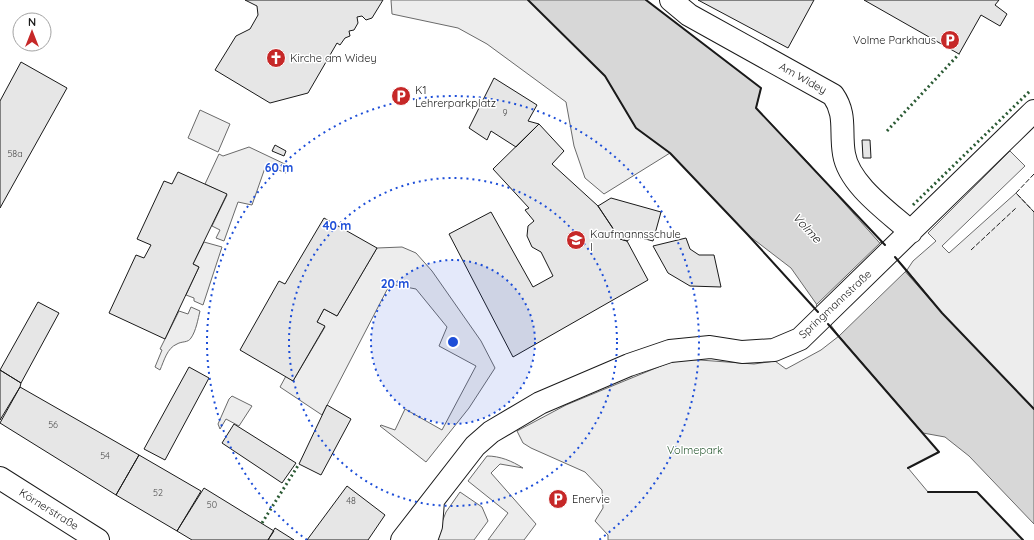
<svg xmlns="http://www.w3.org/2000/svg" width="1034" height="540" viewBox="0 0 1034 540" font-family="Quicksand,sans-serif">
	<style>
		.green { fill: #ededed; stroke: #6a6a6a }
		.water { fill: #d7d7d7; stroke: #6a6a6a }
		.pier { fill: #fff; stroke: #6a6a6a }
		.building { fill: #e6e6e6; stroke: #1a1a1a }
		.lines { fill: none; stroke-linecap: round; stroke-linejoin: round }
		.minor-casing { stroke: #1a1a1a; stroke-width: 24 }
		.minor { stroke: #fff; stroke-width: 22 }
		.hedge { stroke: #2b5a34; stroke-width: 3; stroke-dasharray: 2 3; stroke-linecap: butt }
		.fence { stroke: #1a1a1a; stroke-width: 1; stroke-dasharray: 5 2; stroke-linecap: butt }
		.wall { stroke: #1a1a1a; stroke-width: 2 }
		.ring { fill: none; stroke: #1d4ed8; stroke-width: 2; stroke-dasharray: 2 4 }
		.labels { text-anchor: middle; stroke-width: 3; stroke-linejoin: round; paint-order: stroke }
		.number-label { font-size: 9px; fill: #4d4d4d }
		.poi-label { font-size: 11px; fill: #1a1a1a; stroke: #fff; text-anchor: start }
		.street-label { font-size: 11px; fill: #1a1a1a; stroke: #fff }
		.park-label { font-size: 11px; fill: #2b5a34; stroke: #fff }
		.water-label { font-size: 12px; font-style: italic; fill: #1a1a1a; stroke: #fff }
		.centre { fill: #1d4ed8; stroke: #fff; stroke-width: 2 }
		.ring-label { font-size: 12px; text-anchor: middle; font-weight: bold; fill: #1d4ed8; stroke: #fff; stroke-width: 3; stroke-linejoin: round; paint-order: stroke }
	</style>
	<rect width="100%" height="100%" fill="#fff"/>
	<!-- green -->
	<path class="green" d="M391,0H528L605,76L636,128L670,153L604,194L585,178L574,146L566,102L487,44L458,28L392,14Z
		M200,110L230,124L218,152L188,138Z
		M249,147L289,166L286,173L266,165L252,205L238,202L224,241L216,238L220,230L212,226L227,195L205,184L219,154L223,156Z
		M1010,151L1025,166L942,246L949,253L1016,193L1034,212V409L942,313L907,270L913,261L936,241L928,233Z
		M204,242L222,247L203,305L194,301V298L186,295L199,267L193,264Z
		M402,247L416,253L432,271L481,341L495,368L469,408L426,462L380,426L381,425L395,430L405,409L442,430L476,366L439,346L447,327L416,289L390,284L322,415L280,387L286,376L293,381L325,327L317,322L324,309L337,316L377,248Z
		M191,307L200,311C198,319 196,331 191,338C188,343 182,341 177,344C167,348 164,361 160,370L155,367L162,350L160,349L179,311L188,314Z
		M839,336L939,452L908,468L928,492H977L1023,540H608V535L595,521L603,508L602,490L585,472L531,448L523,443L517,431L566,405L668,363L686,359L754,364L775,361L786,369L821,350Z
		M232,396L252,406L239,426L226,419L220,429L218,424L229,399Z
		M487,456C500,456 512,461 523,468L500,464L491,473L536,524L524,540H488L508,513L468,481Z
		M460,492L482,507L488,521L474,540H435L446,512Z"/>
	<!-- water -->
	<path class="water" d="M528,0H646L761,88L756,108L805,159L942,313L1034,409V524L969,456L945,437L923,433L839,336L791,268L748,235L670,153L636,128L605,76Z"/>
	<!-- pier -->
	<path class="pier" d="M881,242L907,270L839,336L816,305Z"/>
	<!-- building -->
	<path class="building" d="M245,0H383L372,18L366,20L362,16L357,17L358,23L354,30L349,31L350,36L345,38L340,45L337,43L308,93L270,103L215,70L236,36L250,29L258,15L257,6Z
		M698,0H814L788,48Z
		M864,0H999L995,5L1007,14L1000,26L981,15L959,54Z
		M21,62L67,88L0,208V101Z
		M494,78L537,105L528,121L539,124L516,147L491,131L487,140L469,128Z
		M539,124L564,151L552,164L598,206L620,239L627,241L648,280L513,357L449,234L491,212L533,287L553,276L541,252L532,247L527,236L528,226L534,221L525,210L529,208L493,169Z
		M862,140H870L871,158H863Z
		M275,145L286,151L284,156L272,151Z
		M178,172L227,194L193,264L199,267L165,339L109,313L136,255L144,258L151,245L137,239L164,181L172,184Z
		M611,198L661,212L653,241L634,236L627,241L620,239L598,206Z
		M324,218L377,248L337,316L324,309L317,322L325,326L293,381L240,350L279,281L285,284Z
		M686,238L690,249L699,255H714L721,287L690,286L668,273L653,246Z
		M38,302L59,313L21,383L0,370Z
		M189,367L209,378L165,460L144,449Z
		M0,370L21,383L20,387L0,420Z
		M20,387L139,455L116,495L0,423Z
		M327,405L351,419L321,475L299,464Z
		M234,424L296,463L282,483L222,443Z
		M139,455L201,491L177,531L116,495Z
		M347,486L385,515L368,540H307Z
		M204,488L274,531L268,540H192L177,531Z
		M275,528L294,540H268Z"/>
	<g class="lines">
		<!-- minor casing -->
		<g class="minor-casing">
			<path id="minor" d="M671,0L689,15L833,95C847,115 840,131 844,154C849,185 889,212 911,232
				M0,478L98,540
				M402,540L475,446L491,432L540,403L629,365L670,351L710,347L742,352L774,350L800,339L1034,111
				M426,540L431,526L433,501"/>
		</g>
		<!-- minor -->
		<use href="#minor" class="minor"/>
		<!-- hedge -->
		<path class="hedge" d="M887,131L959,54
			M913,205L1031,90
			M262,523L299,464"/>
		<!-- fence -->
		<path class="fence" d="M1034,174L1016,193L1034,212
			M971,250L1016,208"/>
		<!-- wall -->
		<path class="wall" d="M528,0L605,76L636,128L670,153L748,235L818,312
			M646,0L761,88L756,108L885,245
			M895,257L942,313L1034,409
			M828,324L939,452L908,468
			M928,492H977L1023,540"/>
	</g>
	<!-- distance rings -->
	<circle cx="453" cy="342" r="82" fill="#1d4ed8" fill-opacity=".12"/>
	<g class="ring">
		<circle cx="453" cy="342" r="82"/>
		<circle cx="453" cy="342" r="164"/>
		<path d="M307 540A246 246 0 1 1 599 540"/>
	</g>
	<!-- icons -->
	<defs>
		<g id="parking-disc" transform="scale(1)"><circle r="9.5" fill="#c62828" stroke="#fff"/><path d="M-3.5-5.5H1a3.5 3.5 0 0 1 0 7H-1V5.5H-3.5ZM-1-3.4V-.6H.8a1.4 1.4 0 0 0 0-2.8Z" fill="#fff"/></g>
		<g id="church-disc" transform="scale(1)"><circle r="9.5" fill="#c62828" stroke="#fff"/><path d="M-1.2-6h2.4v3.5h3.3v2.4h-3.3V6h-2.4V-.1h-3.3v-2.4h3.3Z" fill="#fff"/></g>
		<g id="school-disc" transform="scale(1)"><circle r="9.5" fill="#c62828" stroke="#fff"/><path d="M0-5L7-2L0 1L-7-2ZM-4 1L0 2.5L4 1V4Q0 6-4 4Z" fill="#fff"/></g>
	</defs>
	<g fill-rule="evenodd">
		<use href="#parking-disc" x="950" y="40"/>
		<use href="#church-disc" x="276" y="58"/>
		<use href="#parking-disc" x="401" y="96"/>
		<use href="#school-disc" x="576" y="240"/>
		<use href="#parking-disc" x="558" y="499"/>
	</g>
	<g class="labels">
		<!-- number labels -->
		<g class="number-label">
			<text x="505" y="116">9</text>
			<text x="15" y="157">58a</text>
			<text x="53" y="428">56</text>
			<text x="105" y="459">54</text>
			<text x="158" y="496">52</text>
			<text x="351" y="504">48</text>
			<text x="212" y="508">50</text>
		</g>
		<!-- poi labels -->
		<g class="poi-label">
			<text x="936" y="44" text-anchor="end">Volme Parkhaus</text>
			<text x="290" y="62">Kirche am Widey</text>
			<text x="415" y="94">K1<tspan x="415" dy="13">Lehrerparkplatz</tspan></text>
			<text x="590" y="238">Kaufmannsschule<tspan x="590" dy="13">I</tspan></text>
			<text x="572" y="503">Enervie</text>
		</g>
		<!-- street labels -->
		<g class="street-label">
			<text transform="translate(803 78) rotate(29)" y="4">Am Widey</text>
			<text transform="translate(835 304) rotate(-43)" y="4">Springmannstraße</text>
			<text transform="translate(49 509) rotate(32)" y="4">Körnerstraße</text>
		</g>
		<!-- park labels -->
		<g class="park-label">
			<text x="695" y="454">Volmepark</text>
		</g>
		<!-- water labels -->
		<g class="water-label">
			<text transform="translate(807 228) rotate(47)" y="4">Volme</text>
		</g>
	</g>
	<circle cx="453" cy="342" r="6" class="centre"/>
	<g class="ring-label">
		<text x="279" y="172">60 m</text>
		<text x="337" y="230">40 m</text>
		<text x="395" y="288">20 m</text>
	</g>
	<!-- north arrow -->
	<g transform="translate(32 32)"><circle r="19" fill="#ffffff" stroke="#a3a3a3"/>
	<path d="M0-3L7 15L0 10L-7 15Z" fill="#c62828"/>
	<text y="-6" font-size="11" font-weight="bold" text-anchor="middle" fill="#1a1a1a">N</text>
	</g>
</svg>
